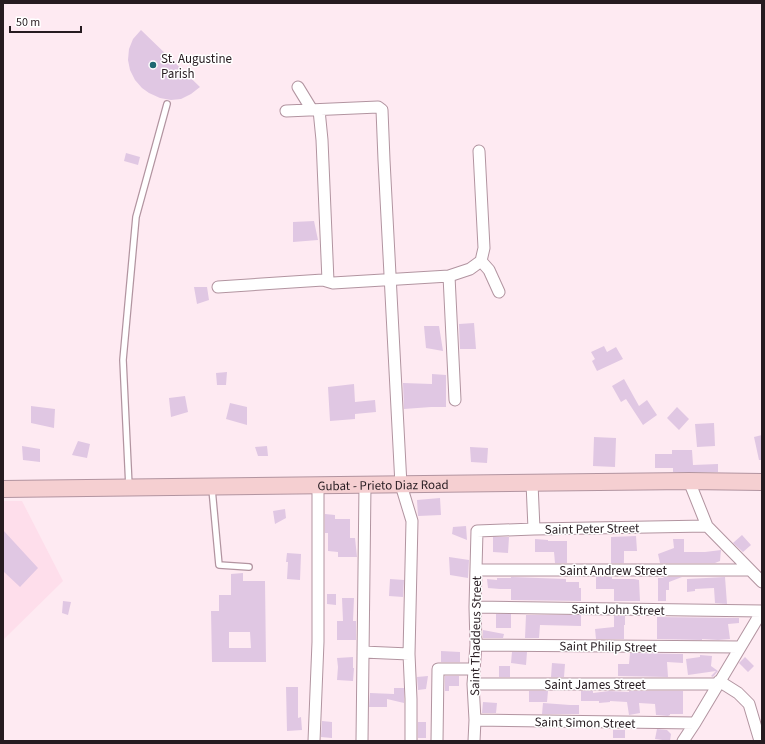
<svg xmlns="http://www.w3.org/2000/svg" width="765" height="744" viewBox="0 0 765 744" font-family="'Source Sans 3',sans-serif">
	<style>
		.built { fill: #fedeeb }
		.building { fill: #e0c7e3; fill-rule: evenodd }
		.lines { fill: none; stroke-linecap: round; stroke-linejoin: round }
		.lane-casing { stroke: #b294a0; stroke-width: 8 }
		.street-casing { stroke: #b294a0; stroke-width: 13 }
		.secondary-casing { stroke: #b294a0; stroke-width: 18 }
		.lane { stroke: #fff; stroke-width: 5.5 }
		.street { stroke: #fff; stroke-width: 11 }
		.secondary { stroke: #f5cfd1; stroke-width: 16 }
		.poi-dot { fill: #1d6772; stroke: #fff; stroke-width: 1.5 }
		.labels { text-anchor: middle; stroke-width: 3; stroke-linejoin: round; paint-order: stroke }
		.poi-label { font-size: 13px; fill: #261b20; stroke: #fff; text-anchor: start }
		.street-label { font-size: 13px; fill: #261b20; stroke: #fff }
	</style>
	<rect width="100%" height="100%" fill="#feeaf2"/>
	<!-- built -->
	<path class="built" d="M3,501H22L63,581L3,640Z"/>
	<!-- building -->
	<path class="building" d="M141,30L200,87L191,94L181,99L171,100L160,98L149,93L142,88L135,80L130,70L128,60L129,49L133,39Z
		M126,153L140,157L138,165L124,161Z
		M314,221L318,240L293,242V222Z
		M194,287H207L209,300L197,304Z
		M474,323L476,349H460L459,324Z
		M424,326H439L443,351L426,348Z
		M604,346L607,352L616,347L623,359L597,371L592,361L595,359L591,352Z
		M227,372L226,385H217L216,373Z
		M432,374L446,375V407H431L404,409L403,383L432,384Z
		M624,379L639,406L647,400L657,415L643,425L626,399L621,402L612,386Z
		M354,384L355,402L375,400L376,412L355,414V419L330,421L328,387Z
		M185,396L188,412L171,417L169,398Z
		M230,403L247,407V425L226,419Z
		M31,406L55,409L54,428L31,423Z
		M677,407L689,419L679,430L667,418Z
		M714,423L715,446L697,447L695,424Z
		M762,435V460H759L754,437Z
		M594,437L616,438L615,467L593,466Z
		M78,441L90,444L87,458L72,455Z
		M22,446L40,449V462L23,460Z
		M267,446L268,456H258L255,447Z
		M470,447L488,448L487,463L471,462Z
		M672,450H692L693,465L718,464V472H673V468H655V454H672Z
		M440,498L441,515L418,516L417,500Z
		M285,509L286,518L275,524L273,511Z
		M325,514L335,515V519H350V538H355L357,557H338V552L328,551V533H325Z
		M466,526L467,540L452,534L453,527Z
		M3,530L38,568L20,587L3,571Z
		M742,535L751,545L743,552L733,543Z
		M636,536L637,551H624V563H611V537Z
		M493,537H509L508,553L493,552Z
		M535,539L548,540V541H567V563H555L554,552H535Z
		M673,539H684V552H705L721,550L720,561L715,563H660L658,554L674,548Z
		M287,553L301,554L300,580L287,579L288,562H286Z
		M449,557L469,560L468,578L450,575Z
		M243,573V581H265L266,662H212L211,611H219V595H231V574ZM229,632H250L251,648H229Z
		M511,577L566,579V582H579V588H581V601L511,600V589H500L488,588L487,579L497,580V578H511Z
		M596,577H612V579H634L639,580L640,601H614V589H596Z
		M663,577H682L669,582V590H666V601H658V578H664Z
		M725,577L727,604L715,603L714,588L695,589V591L687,592V579Z
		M390,579L404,580L403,597L389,596Z
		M327,594H336V605L327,604Z
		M342,598H354L353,621H356V640H337V621H343Z
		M63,601L71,602L68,615L62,613Z
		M496,614H511V628H496Z
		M526,615H581V626L540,625L539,638H525Z
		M614,616H625V625H624V639H596L595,629L614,627Z
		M657,617L739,618V623L728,624L730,639L718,640L702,639V640L657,639Z
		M483,630L504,634L503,638H483Z
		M441,651L460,652V662H441Z
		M512,652H527L526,665L511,663Z
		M630,653L683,654V663L667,662L668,677L618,676V664H629Z
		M700,655L712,656L711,666L718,671L713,677L711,676L716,671L688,675L686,659L700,657Z
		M353,657V668H354L353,681L337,680L338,667L337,658Z
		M745,657L754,666L748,672L739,663Z
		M552,663L565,664L564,677H551Z
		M499,666H510V677H499Z
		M428,676L426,689L418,690L417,677Z
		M445,676H459V686H449V691H445Z
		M286,687H298V718L301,717L302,730L287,731Z
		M394,688H404V703L387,699V707H369L370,693L394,694Z
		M529,691H548L547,702H529Z
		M581,691H593V693L609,691L629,692V691H683V714H670V715L668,716L656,715L655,704L639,703L640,713L629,715L627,702L610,701V702L599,703V701H581Z
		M483,702L497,703L496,713H482Z
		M543,703L570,705H579V714H542Z
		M322,721L332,722V738L321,737Z
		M418,722H426V738H418Z
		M657,729L667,730L671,734L670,741L655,739Z
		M613,730H625V738H613Z"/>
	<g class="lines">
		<!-- lane casing -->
		<g class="lane-casing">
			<path id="lane" d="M129,487L123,360L136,217L167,104
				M212,489L219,565L249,567"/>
		</g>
		<!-- street casing -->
		<g class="street-casing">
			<path id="street" d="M298,87L312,110
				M319,110L322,140L328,281
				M286,111L378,107L382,110L384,160L401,485L412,521L409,654L411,699V741
				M481,261L489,270L499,292
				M449,276L470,269L481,261L484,248L479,151
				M218,287L323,280L333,283L449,276L455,400
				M689,481L707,526L762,582
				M532,483L534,529
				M476,570H750
				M475,607L762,611
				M476,645L740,647
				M363,652L409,654
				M719,681L738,693L749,704L760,741
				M473,684H718
				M475,720L695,723
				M314,741L318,642V486
				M362,741L365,485
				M437,741L438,669H474
				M474,741L475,720L473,684L476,645L475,607L477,531L534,529L707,526
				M683,741L695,723L762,611"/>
		</g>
		<!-- secondary casing -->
		<g class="secondary-casing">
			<g id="secondary">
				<path id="s1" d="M3,489L689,481L762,482"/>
			</g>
		</g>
		<!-- lane -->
		<use href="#lane" class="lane"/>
		<!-- street -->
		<use href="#street" class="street"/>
		<!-- secondary -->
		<use href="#secondary" class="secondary"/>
	</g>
	<!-- markers -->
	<circle class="poi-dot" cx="153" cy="65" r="4"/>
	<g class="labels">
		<!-- poi labels -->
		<g class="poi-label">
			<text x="161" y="63">St. Augustine<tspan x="161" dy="15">Parish</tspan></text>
		</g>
		<!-- street labels -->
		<g class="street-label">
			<text dy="5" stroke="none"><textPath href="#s1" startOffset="380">Gubat - Prieto Diaz Road</textPath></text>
			<text transform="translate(592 528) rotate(-1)" y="5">Saint Peter Street</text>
			<text x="613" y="575">Saint Andrew Street</text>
			<text transform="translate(618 609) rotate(1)" y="5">Saint John Street</text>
			<text transform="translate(475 636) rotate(-89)" y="5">Saint Thaddeus Street</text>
			<text transform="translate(608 646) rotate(1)" y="5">Saint Philip Street</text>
			<text x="595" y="689">Saint James Street</text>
			<text transform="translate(585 722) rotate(1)" y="5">Saint Simon Street</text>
		</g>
	</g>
	<!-- border -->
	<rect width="765" height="744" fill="none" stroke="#261b20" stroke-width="8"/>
	<!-- scale -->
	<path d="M10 26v6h71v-6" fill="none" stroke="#261b20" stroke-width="2"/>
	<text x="16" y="26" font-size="12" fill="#261b20" stroke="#ffffff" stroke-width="3" paint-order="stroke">50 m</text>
</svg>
